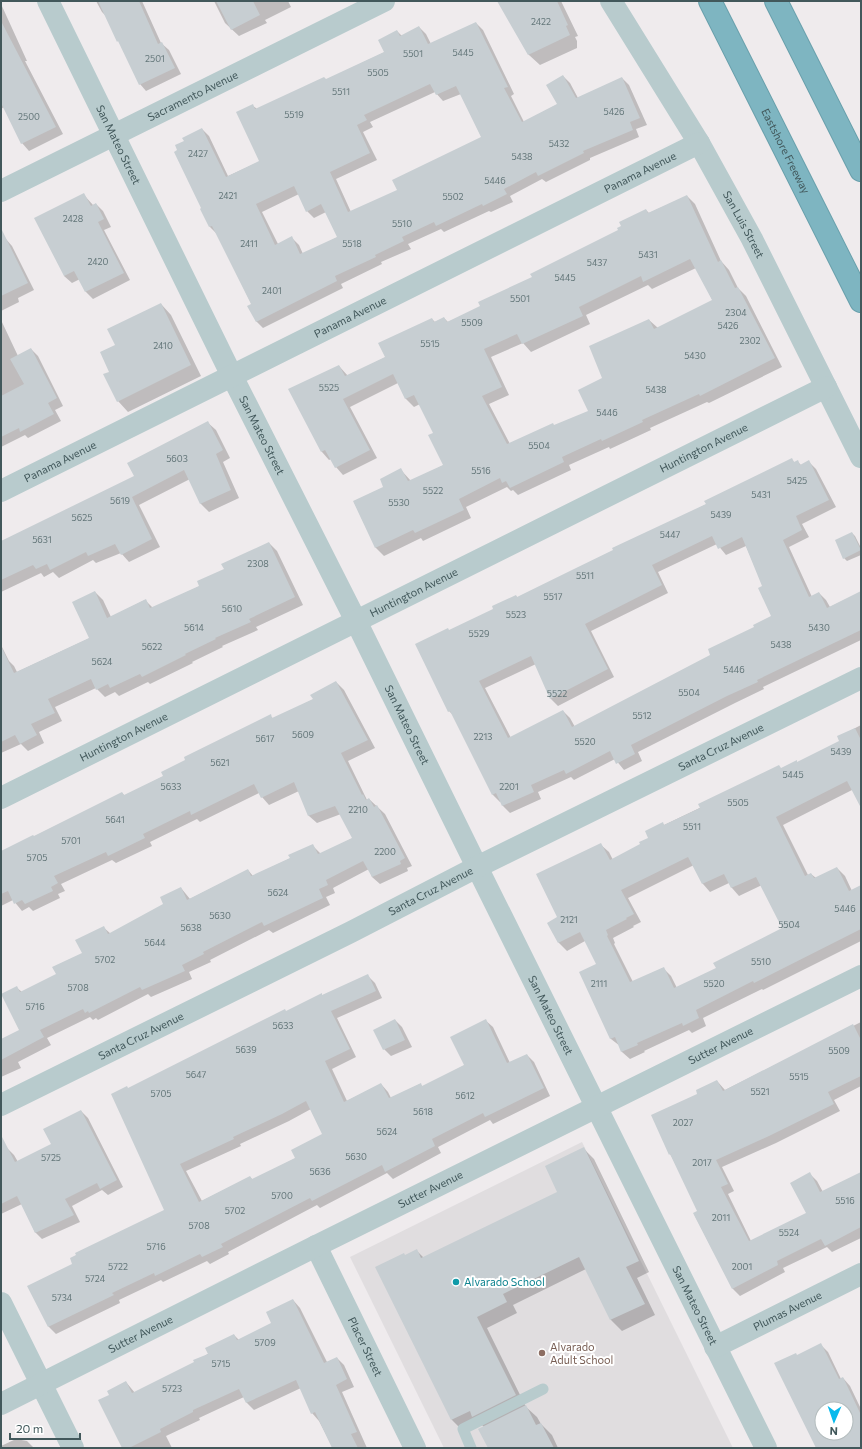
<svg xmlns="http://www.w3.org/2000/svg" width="862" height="1449" viewBox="0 0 862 1449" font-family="Commissioner,sans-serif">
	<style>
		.education { fill: #e0dddf }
		.shadow { fill: #0003; fill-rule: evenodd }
		.building { fill: #c7ced2; fill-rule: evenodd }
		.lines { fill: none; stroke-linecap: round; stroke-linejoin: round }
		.highway-casing { stroke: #69a0ac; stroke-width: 24 }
		.lane { stroke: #b8cbcd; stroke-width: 11 }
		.street { stroke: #b8cbcd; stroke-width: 22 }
		.highway { stroke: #7eb5c1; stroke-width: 22 }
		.culture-dot { fill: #0f9aa8; stroke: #fff; stroke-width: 1.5 }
		.education-dot { fill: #8d6e63; stroke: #fff; stroke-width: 1.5 }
		.labels { text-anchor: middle; stroke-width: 4; stroke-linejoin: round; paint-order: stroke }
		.number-label { font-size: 9px; fill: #637679 }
		.street-label { font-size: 11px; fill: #42585b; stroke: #fff }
		.culture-label { font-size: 11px; fill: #0d838f; stroke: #fff; text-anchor: start }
		.education-label { font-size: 11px; fill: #785e54; stroke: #fff; text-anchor: start }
	</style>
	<rect width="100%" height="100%" fill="#efebed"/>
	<!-- education -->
	<path class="education" d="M582,1142L733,1448H444L350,1257Z"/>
	<!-- shadow -->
	<path class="shadow" d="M96,1H142L161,43L169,50L181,74L146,91L140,84L107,17L102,12Z
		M214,1H288L291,7L265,20L267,23L239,36L225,23Z
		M498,1H561L578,36L575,37L577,41V48L540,65L529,55Z
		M1,4L27,61H25L63,134L29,151L22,143L4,107L1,109Z
		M476,23L483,30L514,94L511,96L524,122L558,104L563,76L570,83L578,98L622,78L629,85L647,125L636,129L639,137L590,158V160L546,182L542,179L510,196L513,202L491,212L489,211L444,232L441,229L408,244L411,249L381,262L382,264L341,284L343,288L263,328L256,321L252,305L217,234L210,227L202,209L185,141L202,129L209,136L228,176L261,161L252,105L257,109L326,80L385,52L397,31L402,36L419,27L426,34L431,44ZM435,92L443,101L461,94L482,138L398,191L351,212L336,179L377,160L363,132L373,127L370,122ZM299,194L307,211L314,218L326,212L338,237L303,254L299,245L292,238L278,244L262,212Z
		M84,195L93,205L96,204L103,211L111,227L104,230L130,280L93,299L86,292L80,279L72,283L64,276Z
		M687,196L695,204L721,261L729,270L738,288L746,296L782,367L709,403L707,402L650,428L651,430L610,449L609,447L569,465L571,470L518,495L513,490L511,491L507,487L466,507L471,518L423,541L421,538L384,556L376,548L354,502L385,487L401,470L411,481L444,465L434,433L420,404L414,407L406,399L398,383L350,407L377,458L343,475L336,467L331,459L329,460L322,452L290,390L339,366L348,376L386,357L432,319L435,322L444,318L448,322L481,307L620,231L646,210L649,213ZM696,268L713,301L658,328L649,320L604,379L589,412L510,444L489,404L509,395L491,357L523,343L531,352L590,324L586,315L648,285L652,289Z
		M5,238L12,246L34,290L18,298L19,302L1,311V241Z
		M161,304L171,315L201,376L128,412L118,401L110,372L116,345Z
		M1,320L18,356L31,349L38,356L63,406L55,410L61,421L28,438L25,435L1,447Z
		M207,422L216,430L230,458L223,462L239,498L209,512L201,504L190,479L139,505L160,547L129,562L121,553L96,563L93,560L59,578L53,572L44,577L41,573L1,592V542L135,477Z
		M792,460L795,463L798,462L802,466L809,462L816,469L836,507L802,524L809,537L789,547L812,597L819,593L826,600L830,607L861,592V640L763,687L764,689L735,703L638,752L642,761L624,770L615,759L574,780L571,777L538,792L541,799L510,813L503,806L501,801L500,802L493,795L454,716L449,711V631L495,610L516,596L518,598L707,504ZM717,544L726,555L746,546L763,586L772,617L711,656L575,727L570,718L563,711L511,738L485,688L536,664L551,699L558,706L614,677L591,631L668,593L658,572Z
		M852,533L855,536L861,548V555L847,561L844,558Z
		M269,543L277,551L303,605L256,627L258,630L222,646L223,647L192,662L193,663L150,684L148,682L119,696L115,692L105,697L96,688L55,707L62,721L39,732L44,743L28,751L21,744L1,753V645L9,661L14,666L17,672L90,638L95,592L103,600L111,617L145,600L153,608L200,586Z
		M336,682L344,690L375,748L348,761L367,800L369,799L385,814L412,866L407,868L408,871L380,884L372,877L369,869L333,888L335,893L326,897L330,905L273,933L269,930L210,960L211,962L189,972L192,979L151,997L148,994L98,1020L96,1018L93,1020L90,1017L47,1038L51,1045L18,1062L21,1068L1,1077V1040L20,1031L16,987L22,992L57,975L83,953L103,927L111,934L164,905L181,888L190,899L248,870L253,876L291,858L312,845L321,854L353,838L341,814L317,823L309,816L299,791L269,805L262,797L259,793L200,822L197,819L150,842L152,846L116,863L112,860L61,884L65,891L58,894L60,898L33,911L29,907L22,911L13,900L1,906V853L122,793L125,796L164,776L270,716L274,719L314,699Z
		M861,725V791L854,789L783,825L808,875L811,874L816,878L837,868L845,876L852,891L861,886V941L763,990L762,989L703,1018L706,1026L692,1033L689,1030L644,1051L645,1052L630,1059L622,1052L620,1046L611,1039L581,972L598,964L585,941L567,951L559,943L548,923L558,918L601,845L609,852L613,860L642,845L650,838L662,823L664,825L781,769L798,763L840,742L838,737ZM694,865L703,884L710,892L729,883L732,888L739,896L762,885L783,928L717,969L677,988L671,976L663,968L633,982L614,944L615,943L613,938L634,927L633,926L641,922L628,898Z
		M368,976L375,983L382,998L337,1018L356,1057L332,1069L347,1101L381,1084L388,1092L391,1098L420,1084L423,1087L465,1065L485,1020L493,1027L510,1063L527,1055L534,1062L550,1096L493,1124L490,1120L438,1147L441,1153L393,1179L387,1173L320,1208L317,1205L228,1252L229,1254L210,1264L207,1261L163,1282L161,1280L119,1300L120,1303L56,1334L49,1327L29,1287L74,1265L165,1211L128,1089L286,1012ZM311,1109L324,1134L296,1158L253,1180L250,1177L202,1201L186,1171L241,1146L240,1144L289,1121Z
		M395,1020L402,1027L412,1047L391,1056L384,1049Z
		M861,1022V1086L834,1100L840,1111L776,1143L722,1167L734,1191L728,1194L751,1241L807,1214L810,1174L817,1181L823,1192L861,1174V1238L832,1252L827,1247L783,1268L785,1272L740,1296L733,1289L694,1214L699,1211L672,1157L670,1154L699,1094L717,1081L725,1090Z
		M81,1111L88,1118L123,1187L108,1195L102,1190L72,1206L80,1222L42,1239L35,1232L22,1204L1,1214V1151L7,1148L14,1155L18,1162L53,1145Z
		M584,1149L594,1159L649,1272L637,1278L655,1315L622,1331L611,1320L586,1269L513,1305L517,1313L487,1328L526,1407L537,1417L541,1424L552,1435L558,1448H489L484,1427L479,1422L463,1431L452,1420L377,1267L417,1251L424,1258L559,1192Z
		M293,1300L300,1308L327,1362L337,1358L344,1365L354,1387L342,1392L367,1448H333L319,1421L312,1413L301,1388L254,1410L247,1403L244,1397L199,1418L200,1420L166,1436L172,1448H124L110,1395L126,1382L135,1393L195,1363L234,1335L239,1340L273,1324Z
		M821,1345L828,1352L841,1379L843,1378L850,1386L861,1409V1448H820L798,1356ZM822,1409H846V1433H822Z
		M16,1439L27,1441L34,1448H1V1446Z"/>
	<!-- building -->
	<path class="building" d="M98,1H139L158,44L162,42L175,68L139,85L118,41L117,42Z
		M216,1H253L260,15L231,30Z
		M497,1H557L568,25L566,26L570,35L528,55Z
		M1,21L56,127L21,144L1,103Z
		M476,22L508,87L504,88L522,122L557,104L546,85L563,75L576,98L622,77L640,118L630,122L633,130L583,151L584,153L538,176L536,172L504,189L507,194L483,206L482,204L436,226L434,222L402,237L404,241L375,255L376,257L335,276L337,281L256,322L247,306L251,304L212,226L209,227L200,209L201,208L174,152L177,150L175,145L184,141L182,138L202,128L226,177L259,161L236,112L253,104L255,109L324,77L326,79L384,52L378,40L397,30L400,36L419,26L428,44ZM430,84L436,95L456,86L481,137L392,180L397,190L348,212L330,172L370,153L357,125L367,120L364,115ZM294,186L306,212L321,204L337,237L300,254L292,236L275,245L256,204Z
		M84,193L91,206L96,203L104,219L98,222L124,273L85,292L74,271L64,276L34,218Z
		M687,195L718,262L721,260L735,288L738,287L775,358L700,396L699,394L642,420L643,422L602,441L601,439L562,457L564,462L510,488L506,481L502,483L500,478L459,499L464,510L415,533L413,530L375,548L353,501L383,487L380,479L401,468L408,481L443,465L428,435L433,433L414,395L405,399L393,374L343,399L370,450L335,468L325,450L321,452L288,389L339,365L345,376L385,357L378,343L432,318L434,322L444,317L447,322L480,306L478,302L532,277L530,274L618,230L617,228L621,226L619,222L646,209L648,213ZM690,259L712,300L654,329L649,319L589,346L602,378L578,390L588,411L554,425L553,423L507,444L482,396L502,387L484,349L517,334L522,344L583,316L579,307L641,276L643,282Z
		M1,228L28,283L1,296Z
		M161,303L191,365L117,402L103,374L109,372L100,352L115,345L107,329Z
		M31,348L57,398L48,403L54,414L20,432L19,428L1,437V396L24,384L10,359Z
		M208,421L223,450L216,454L231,490L200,504L184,470L132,497L152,539L121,555L115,544L88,556L86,552L50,570L47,564L36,569L33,565L1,580V541L134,476L127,463Z
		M792,458L794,462L798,460L800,465L809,460L829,500L796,516L802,530L783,540L809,597L819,592L827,608L861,591V630L757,680L758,682L727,696L631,745L635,754L616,764L610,751L566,774L564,770L531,785L534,792L502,806L496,793L492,795L450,711L448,712L415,644L448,628L449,630L493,609L492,606L516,595L517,597L574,569L613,550L612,548L706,504L704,501ZM712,536L718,549L742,537L762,586L758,588L771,616L753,625L754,627L708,649L710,655L572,727L563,710L508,738L479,681L531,656L550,699L608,669L585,624L662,585L652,565Z
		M852,532L861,550L843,559L835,540Z
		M269,542L295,597L249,619L251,622L215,638L216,639L185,654L186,655L142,677L140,674L110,688L108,684L96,690L91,679L48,699L55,713L31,724L37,735L20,744L15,735L1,742V646L14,673L89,638L72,602L95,591L107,618L146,599L150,608L199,586L197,581L224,569L221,564Z
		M336,681L368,740L341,753L362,795L363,794L366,800L369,798L374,807L377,805L405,858L400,861L401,864L372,877L363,861L326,880L328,885L319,889L323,898L264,926L262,922L203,952L204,954L182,965L185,971L142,990L140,987L89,1013L88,1011L85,1013L83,1009L40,1030L44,1037L1,1060V1039L19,1030L1,994L17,986L20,992L56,974L52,967L82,953L75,940L104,926L108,934L163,904L160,897L181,887L187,900L248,869L251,876L290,858L288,855L313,844L318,854L352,838L335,806L308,816L294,782L261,798L254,784L191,815L190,811L143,834L145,838L108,856L106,852L54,876L58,883L51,887L53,891L25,904L22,900L14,904L8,891L1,894V851L33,835L34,836L122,792L124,795L163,776L161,772L185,760L184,757L271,714L272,718L313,699L310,695Z
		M855,728L861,740V808L847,781L776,817L805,876L811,873L814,878L837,867L849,891L861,885V929L754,983L753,981L696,1010L699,1018L683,1026L682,1023L637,1043L638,1045L621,1052L615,1037L610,1039L579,972L596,964L580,932L558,943L547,923L557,917L536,874L601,843L610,860L640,844L639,842L648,838L645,831L663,822L664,825L700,808L698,804L779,765L781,768L797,760V762L839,741L837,736ZM688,857L702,884L724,874L731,888L756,877L782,928L713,963L716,968L674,988L664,967L630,982L607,936L608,935L606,930L627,919L626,918L634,914L621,890Z
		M368,974L376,991L331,1011L350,1049L325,1061L344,1102L381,1083L389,1098L421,1083L422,1086L464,1065L450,1037L486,1019L507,1063L527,1054L544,1088L485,1117L483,1113L432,1139L435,1146L385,1172L382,1165L312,1201L310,1198L221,1244L223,1247L202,1257L200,1254L155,1276L154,1273L112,1293L114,1295L48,1327L27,1286L72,1264L70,1258L76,1255L75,1253L164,1210L111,1094L127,1086L128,1088L285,1009L286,1011L322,993V995ZM306,1101L322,1134L291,1150L295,1158L252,1179L250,1176L199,1202L180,1164L234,1139L233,1137L282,1114Z
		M395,1019L405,1040L383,1050L373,1030Z
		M853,1024L861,1040V1076L828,1092L834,1104L769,1136L716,1160L728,1184L721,1187L749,1241L806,1213L790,1183L810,1172L820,1192L861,1172V1227L825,1246L821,1239L777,1261L778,1265L732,1289L693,1213L697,1211L670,1154L669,1155L651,1115L697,1094L696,1090L717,1080L723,1091Z
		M81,1110L117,1180L100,1189L97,1183L65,1199L74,1215L35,1233L17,1196L1,1204V1135L15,1162L51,1144L43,1129Z
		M584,1147L639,1261L626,1267L645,1304L610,1320L579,1257L503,1294L507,1302L477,1317L516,1395L472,1417L470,1411L451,1420L375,1267L404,1253L405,1255L417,1249L421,1258L557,1192L545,1166Z
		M293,1299L324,1363L337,1357L347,1379L336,1385L357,1432L351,1434L358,1448H332L315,1412L311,1414L296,1380L246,1403L239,1389L193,1410V1412L160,1429L161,1432L129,1448H122L98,1400L109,1395L107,1391L126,1381L132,1393L194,1362L193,1360L208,1354L205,1348L234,1334L237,1340L271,1323L266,1312Z
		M821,1343L839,1379L843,1377L861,1415V1448H816L774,1363L796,1353L797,1355ZM822,1409H846V1433H822Z
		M526,1405L536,1425L541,1423L554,1448H488L478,1429Z"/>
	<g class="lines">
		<!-- highway casing -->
		<g class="highway-casing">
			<g id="highway">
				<path id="s10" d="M710,1L861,301"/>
				<path d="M776,1L861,170"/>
			</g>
		</g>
		<!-- lane -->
		<path class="lane" d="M471,1448L463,1429L543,1389"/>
		<!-- street -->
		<g class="street">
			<path id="s1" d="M48,1L232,376L356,621L477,867L766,1448"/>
			<path id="s2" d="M611,1L699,143L752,239L861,457"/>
			<path id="s3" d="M1,191L384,1"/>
			<path id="s4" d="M1,491L699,143"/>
			<path id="s5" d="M1,798L826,387"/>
			<path id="s6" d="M1,1105L351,932L477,867L861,678"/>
			<path id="s7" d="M316,1246L415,1448"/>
			<path d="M1,1303L73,1448"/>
			<path id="s8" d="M715,1347L861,1274"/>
			<path id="s9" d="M1,1404L316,1246L861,976"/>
		</g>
		<!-- highway -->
		<use href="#highway" class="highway"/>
	</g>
	<!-- markers -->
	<circle class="culture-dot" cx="456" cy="1282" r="4"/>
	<circle class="education-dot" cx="542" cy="1353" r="4"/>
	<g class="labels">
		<!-- number labels -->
		<g class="number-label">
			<text x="541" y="25">2422</text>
			<text x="463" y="56">5445</text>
			<text x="413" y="57">5501</text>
			<text x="155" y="62">2501</text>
			<text x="378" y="76">5505</text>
			<text x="341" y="95">5511</text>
			<text x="614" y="115">5426</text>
			<text x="294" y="118">5519</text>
			<text x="29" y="120">2500</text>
			<text x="559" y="147">5432</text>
			<text x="198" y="157">2427</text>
			<text x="522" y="160">5438</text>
			<text x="495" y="184">5446</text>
			<text x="228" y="199">2421</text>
			<text x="453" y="200">5502</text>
			<text x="73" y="222">2428</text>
			<text x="402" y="227">5510</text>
			<text x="249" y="247">2411</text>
			<text x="352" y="247">5518</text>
			<text x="648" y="258">5431</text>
			<text x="98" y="265">2420</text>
			<text x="597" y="266">5437</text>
			<text x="565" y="281">5445</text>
			<text x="272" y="294">2401</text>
			<text x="520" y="302">5501</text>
			<text x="736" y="316">2304</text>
			<text x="472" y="326">5509</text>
			<text x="728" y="329">5426</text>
			<text x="750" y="344">2302</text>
			<text x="430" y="347">5515</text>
			<text x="163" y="349">2410</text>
			<text x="695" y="359">5430</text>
			<text x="329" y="391">5525</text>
			<text x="656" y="393">5438</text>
			<text x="607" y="416">5446</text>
			<text x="539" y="449">5504</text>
			<text x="177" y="462">5603</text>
			<text x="481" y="474">5516</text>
			<text x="797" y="484">5425</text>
			<text x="433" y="494">5522</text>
			<text x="761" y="498">5431</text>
			<text x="120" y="504">5619</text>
			<text x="399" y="506">5530</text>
			<text x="721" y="518">5439</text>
			<text x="82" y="521">5625</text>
			<text x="670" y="538">5447</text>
			<text x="42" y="543">5631</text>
			<text x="258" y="567">2308</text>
			<text x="585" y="579">5511</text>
			<text x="553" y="600">5517</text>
			<text x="232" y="612">5610</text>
			<text x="516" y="618">5523</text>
			<text x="194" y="631">5614</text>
			<text x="819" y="631">5430</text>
			<text x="479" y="637">5529</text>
			<text x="781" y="648">5438</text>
			<text x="152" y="650">5622</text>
			<text x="102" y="665">5624</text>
			<text x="734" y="673">5446</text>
			<text x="689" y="696">5504</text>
			<text x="557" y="697">5522</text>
			<text x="642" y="719">5512</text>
			<text x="303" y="738">5609</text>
			<text x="483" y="740">2213</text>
			<text x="265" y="742">5617</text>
			<text x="585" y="745">5520</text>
			<text x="841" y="755">5439</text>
			<text x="220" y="766">5621</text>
			<text x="793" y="778">5445</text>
			<text x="171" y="790">5633</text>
			<text x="509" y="790">2201</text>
			<text x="738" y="806">5505</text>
			<text x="358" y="813">2210</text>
			<text x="115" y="823">5641</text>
			<text x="692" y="830">5511</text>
			<text x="71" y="844">5701</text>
			<text x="385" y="855">2200</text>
			<text x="37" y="861">5705</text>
			<text x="278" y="896">5624</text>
			<text x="845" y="912">5446</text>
			<text x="220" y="919">5630</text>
			<text x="569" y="923">2121</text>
			<text x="789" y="928">5504</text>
			<text x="191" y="931">5638</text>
			<text x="155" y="946">5644</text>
			<text x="105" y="963">5702</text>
			<text x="761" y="965">5510</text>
			<text x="599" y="987">2111</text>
			<text x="714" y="987">5520</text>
			<text x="78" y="991">5708</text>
			<text x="35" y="1010">5716</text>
			<text x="283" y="1029">5633</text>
			<text x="246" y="1053">5639</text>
			<text x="839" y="1054">5509</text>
			<text x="196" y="1078">5647</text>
			<text x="799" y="1080">5515</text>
			<text x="760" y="1095">5521</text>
			<text x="161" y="1097">5705</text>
			<text x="465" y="1099">5612</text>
			<text x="423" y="1115">5618</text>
			<text x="683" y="1126">2027</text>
			<text x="387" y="1135">5624</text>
			<text x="356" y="1160">5630</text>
			<text x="51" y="1161">5725</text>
			<text x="702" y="1166">2017</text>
			<text x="320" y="1175">5636</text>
			<text x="282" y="1199">5700</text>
			<text x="845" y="1204">5516</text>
			<text x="235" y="1214">5702</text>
			<text x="721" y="1221">2011</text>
			<text x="199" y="1229">5708</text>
			<text x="789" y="1236">5524</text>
			<text x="156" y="1250">5716</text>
			<text x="118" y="1270">5722</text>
			<text x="742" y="1270">2001</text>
			<text x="95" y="1282">5724</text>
			<text x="62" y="1301">5734</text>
			<text x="265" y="1346">5709</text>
			<text x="221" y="1367">5715</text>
			<text x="172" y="1392">5723</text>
		</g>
		<!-- street labels -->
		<g class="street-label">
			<text dy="4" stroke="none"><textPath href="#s3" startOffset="214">Sacramento Avenue</textPath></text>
			<text dy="4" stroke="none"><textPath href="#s1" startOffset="160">San Mateo Street</textPath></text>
			<text dy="4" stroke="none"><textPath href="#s10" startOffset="168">Eastshore Freeway</textPath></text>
			<text dy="4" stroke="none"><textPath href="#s4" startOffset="714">Panama Avenue</textPath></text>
			<text dy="4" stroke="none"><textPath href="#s2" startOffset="260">San Luis Street</textPath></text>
			<text dy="4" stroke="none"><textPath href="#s4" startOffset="390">Panama Avenue</textPath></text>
			<text dy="4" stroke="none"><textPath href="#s1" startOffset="484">San Mateo Street</textPath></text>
			<text dy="4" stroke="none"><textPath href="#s5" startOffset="785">Huntington Avenue</textPath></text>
			<text dy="4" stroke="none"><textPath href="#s4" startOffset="66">Panama Avenue</textPath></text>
			<text dy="4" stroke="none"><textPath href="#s5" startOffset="461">Huntington Avenue</textPath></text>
			<text dy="4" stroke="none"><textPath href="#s1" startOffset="808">San Mateo Street</textPath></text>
			<text dy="4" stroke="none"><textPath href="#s5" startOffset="137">Huntington Avenue</textPath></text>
			<text dy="4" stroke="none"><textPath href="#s6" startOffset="804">Santa Cruz Avenue</textPath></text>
			<text dy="4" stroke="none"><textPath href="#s6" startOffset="480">Santa Cruz Avenue</textPath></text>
			<text dy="4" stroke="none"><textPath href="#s1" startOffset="1132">San Mateo Street</textPath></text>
			<text dy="4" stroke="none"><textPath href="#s6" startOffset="156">Santa Cruz Avenue</textPath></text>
			<text dy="4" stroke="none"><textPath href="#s9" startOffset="804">Sutter Avenue</textPath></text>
			<text dy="4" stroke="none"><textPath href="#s9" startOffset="480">Sutter Avenue</textPath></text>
			<text dy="4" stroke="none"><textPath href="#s1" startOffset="1456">San Mateo Street</textPath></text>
			<text dy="4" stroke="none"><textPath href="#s8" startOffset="81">Plumas Avenue</textPath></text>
			<text dy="4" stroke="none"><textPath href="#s9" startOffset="156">Sutter Avenue</textPath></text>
			<text dy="4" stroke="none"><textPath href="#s7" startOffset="112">Placer Street</textPath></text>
		</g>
		<!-- culture labels -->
		<g class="culture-label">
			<text x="464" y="1286">Alvarado School</text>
		</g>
		<!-- education labels -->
		<g class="education-label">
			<text x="550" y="1351">Alvarado<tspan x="550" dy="13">Adult School</tspan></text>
		</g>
	</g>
	<!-- border -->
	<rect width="862" height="1449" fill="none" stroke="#42585b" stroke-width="4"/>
	<!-- north arrow -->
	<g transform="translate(834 1421) rotate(182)"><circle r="19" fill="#ffffff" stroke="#b3bcbd"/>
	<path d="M0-3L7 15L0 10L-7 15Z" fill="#07baed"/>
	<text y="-6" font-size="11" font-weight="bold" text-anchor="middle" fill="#42585b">N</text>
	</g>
	<!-- scale -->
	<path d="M10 1433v6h70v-6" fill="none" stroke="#42585b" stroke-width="2"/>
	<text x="16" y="1433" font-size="12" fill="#42585b" stroke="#ffffff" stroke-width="3" paint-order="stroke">20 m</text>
</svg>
